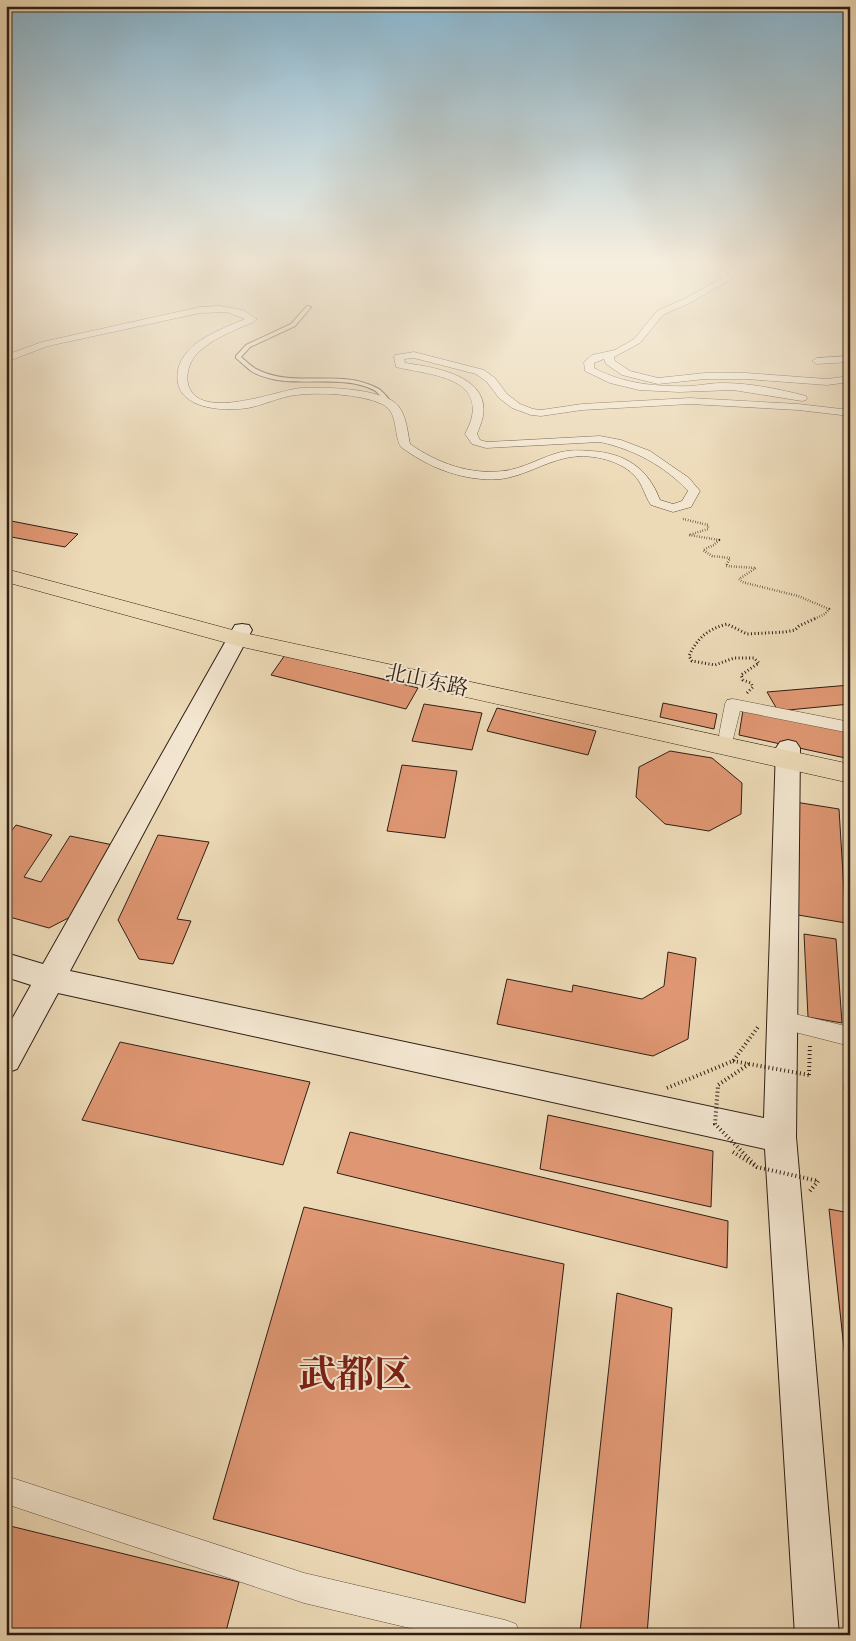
<svg xmlns="http://www.w3.org/2000/svg" width="856" height="1641" viewBox="0 0 856 1641" font-family="'Sorts Mill Goudy','Noto Serif SC',serif">
	<style>
		.building { fill: #df9773; stroke: #2f1f15 }
		.lines { fill: none; stroke-linecap: round; stroke-linejoin: round }
		.lane-casing { stroke: #5e4e3d; stroke-width: 2 }
		.street-casing { stroke: #5e4e3d; stroke-width: 1 }
		.secondary-casing { stroke: #2f1f15; stroke-width: 2 }
		.primary-casing { stroke: #2f1f15; stroke-width: 1 }
		.path-far2 { stroke: #2f1f15; stroke-width: 2.5; stroke-dasharray: 0.5 2; stroke-linecap: butt }
		.path-far1 { stroke: #2f1f15; stroke-width: 3; stroke-dasharray: 1 2.5; stroke-linecap: butt }
		.path { stroke: #2f1f15; stroke-width: 4; stroke-dasharray: 1 3; stroke-linecap: butt }
		.lane { fill: #f3e6d0; fill-rule: evenodd }
		.street { fill: #f3e6d0; fill-rule: evenodd }
		.secondary { fill: #f3e6d0; fill-rule: evenodd }
		.primary { fill: #ecd9b6; fill-rule: evenodd }
		.path-bridge { stroke: #2f1f15; stroke-width: 4; stroke-dasharray: 1 3; stroke-linecap: butt }
		.labels { text-anchor: middle; stroke-width: 4; stroke-linejoin: round; paint-order: stroke }
		.street-label { font-size: 21px; fill: #2f1f15; stroke: #f3e6d0 }
		.near-town-label { font-size: 38px; font-weight: bold; fill: #7a1f14; stroke: #f3e6d0 }
	</style>
	<rect width="100%" height="100%" fill="#ecd9b6"/>
	<filter id="stains"><feTurbulence type="fractalNoise" baseFrequency=".004" numOctaves="4"/><feColorMatrix values="0 0 0 0 .2 0 0 0 0 .09 0 0 0 0 .02 0 0 0 .5 -.17"/></filter>
	<radialGradient id="worn" r=".72"><stop offset=".6" stop-color="#630" stop-opacity="0"/><stop offset="1" stop-color="#630" stop-opacity=".3"/></radialGradient>
	<!-- building -->
	<path class="building" d="M6,520L78,534L65,547L6,536Z
		M285,655L418,688L406,709L271,675Z
		M850,685V704L778,711L767,692Z
		M663,703L717,714L714,729L660,717Z
		M424,704L482,713L472,750L412,741Z
		M497,708L596,731L588,755L487,731Z
		M743,710L850,732V759L739,735Z
		M670,751L712,758L742,783L741,814L709,831L665,824L636,797L639,767Z
		M402,765L457,771L445,838L387,831Z
		M795,802L839,809L846,923L798,915Z
		M16,825L52,835L24,877L41,882L70,836L113,845L76,914L49,928L6,916V838Z
		M158,835L209,842L177,919L191,921L173,964L139,959L118,920Z
		M804,934L836,939L842,1023L808,1017Z
		M668,952L696,958L688,1039L653,1056L497,1024L507,979L572,992L573,985L642,999L664,986Z
		M120,1042L310,1082L283,1165L82,1120Z
		M847,1049H850V1090L844,1089Z
		M548,1115L713,1151L711,1207L540,1169Z
		M350,1132L728,1221L727,1268L337,1173Z
		M304,1207L564,1264L525,1603L213,1519Z
		M829,1209L850,1213V1405Z
		M617,1293L672,1308L647,1635H589L580,1632Z
		M6,1525L239,1582L225,1635H6Z"/>
	<g class="lines">
		<!-- lane casing -->
		<g class="lane-casing">
			<path id="lane" d="M307,306L311,307L295,326L250,347L241,357C246,361 251,366 256,369C293,389 340,368 377,388C383,391 387,397 391,402V404H387C383,400 379,393 374,390C339,372 285,392 251,371C246,367 241,362 236,358V356L246,345L291,324Z"/>
		</g>
		<!-- street casing -->
		<g class="street-casing">
			<path id="street" d="M702,263C714,262 726,268 731,279L692,302L663,315L640,343L614,357L615,361L630,371L658,378L705,373H746L827,379L850,376V382L827,385L746,379H705L658,384L622,375L606,364L604,359L594,363V368C624,384 657,387 691,386C702,385 712,383 722,383C750,383 779,389 806,396L807,398L806,400L802,401L733,390L679,392L639,390L610,383L585,371L584,362L592,355L615,350L634,339L657,311L686,298L722,278L720,275Z
				M220,306L243,310L257,319C252,324 243,326 237,329C222,336 206,343 195,356C189,364 186,374 188,384C198,423 277,390 301,388C325,387 369,388 391,400C406,408 407,429 410,444C437,463 470,475 503,471C523,469 541,457 561,452C570,450 581,450 591,451C625,453 648,468 660,500L673,504L682,501L688,491C665,466 633,449 600,442L486,448L472,444L465,434C468,428 471,422 472,416C480,375 422,374 396,367L394,357L395,355L414,352L484,370L495,378L507,394L520,404L533,409L541,410L582,404L690,398L798,404L850,410V416L798,410L690,404L582,410L541,416L531,415L512,408L499,398L487,382L476,374L414,358L404,359L405,363C433,367 490,375 483,416C482,422 479,428 477,434L480,440L487,442L600,436L621,440L650,451L689,478L700,491L691,507L673,512L651,505C644,495 643,484 634,475C618,459 588,453 566,458C543,463 524,476 501,479C465,482 429,468 401,447C393,434 399,412 382,404C361,394 319,392 296,395C279,397 264,405 248,408C221,412 171,409 178,370C184,341 222,329 245,319L227,312L200,313L48,346L6,362V355L42,342L200,307Z
				M850,356V362L817,364L812,361L817,358Z
				M733,699L850,722V733L740,711L733,739L727,741L721,739L719,735L725,704L727,700Z
				M782,1011L850,1027V1046L775,1027L772,1020L775,1013Z
				M6,1476L304,1573L505,1620L516,1624L520,1635H439L304,1603L6,1504Z"/>
		</g>
		<!-- secondary casing -->
		<g class="secondary-casing">
			<path id="secondary" d="M242,624L249,625L252,630L70,971L764,1118L776,748L780,742L788,740L796,742L800,748L796,1137L839,1635H795L765,1149L58,993L17,1069L6,1073V1030L31,985L6,977V953L43,964L232,630L235,625Z"/>
		</g>
		<!-- primary casing -->
		<g class="primary-casing">
			<path id="primary" d="M6,569L240,632L850,764V783L238,646L6,582Z"/>
		</g>
		<!-- path-far2 -->
		<path class="path-far2" d="M683,519L708,525V529L689,535L719,540L714,545L703,550L712,556L730,558L726,566L756,568L739,579L742,582L798,596L829,609L825,614L814,619"/>
		<!-- path-far1 -->
		<path class="path-far1" d="M747,693L753,687L751,683L743,680L741,675L759,663L754,658H734L715,665L692,661L689,656C697,638 708,629 727,624L747,634L785,632L795,630L799,626L816,618"/>
		<!-- path -->
		<path class="path" d="M809,1075L810,1043
			M667,1088L733,1061L758,1027
			M733,1152L757,1167
			M810,1191L818,1181"/>
		<!-- lane -->
		<use href="#lane" class="lane"/>
		<!-- street -->
		<use href="#street" class="street"/>
		<!-- secondary -->
		<use href="#secondary" class="secondary"/>
		<!-- primary -->
		<use href="#primary" class="primary"/>
		<!-- path-bridge -->
		<path class="path-bridge" d="M733,1061L809,1075
			M749,1064L718,1085L715,1124L757,1167L818,1181"/>
	</g>
	<!-- sky -->
	<linearGradient id="sky" x2="0" y2="1"><stop stop-color="#88b6d0"/><stop offset="0.53" stop-color="#f6eede"/><stop offset="1" stop-color="#f6eede" stop-opacity="0"/></linearGradient>
	<rect width="856" height="492" fill="url(#sky)"/>
	<g class="labels">
		<!-- street labels -->
		<g class="street-label">
			<text transform="translate(427 680) rotate(12)" y="7">北山东路</text>
		</g>
		<!-- near-town labels -->
		<g class="near-town-label">
			<text x="355" y="1387">武都区</text>
		</g>
	</g>
	<!-- margin -->
	<rect width="856" height="1641" fill="none" stroke="#ecd9b6" stroke-width="25"/>
	<rect x="8" y="8" width="841" height="1626" fill="none" stroke="#2f1f15" stroke-width="2.5"/>
	<rect x="12" y="12" width="831" height="1616" fill="none" stroke="#2f1f15"/>
	<rect width="100%" height="100%" filter="url(#stains)"/>
	<rect width="100%" height="100%" fill="url(#worn)"/>
</svg>
